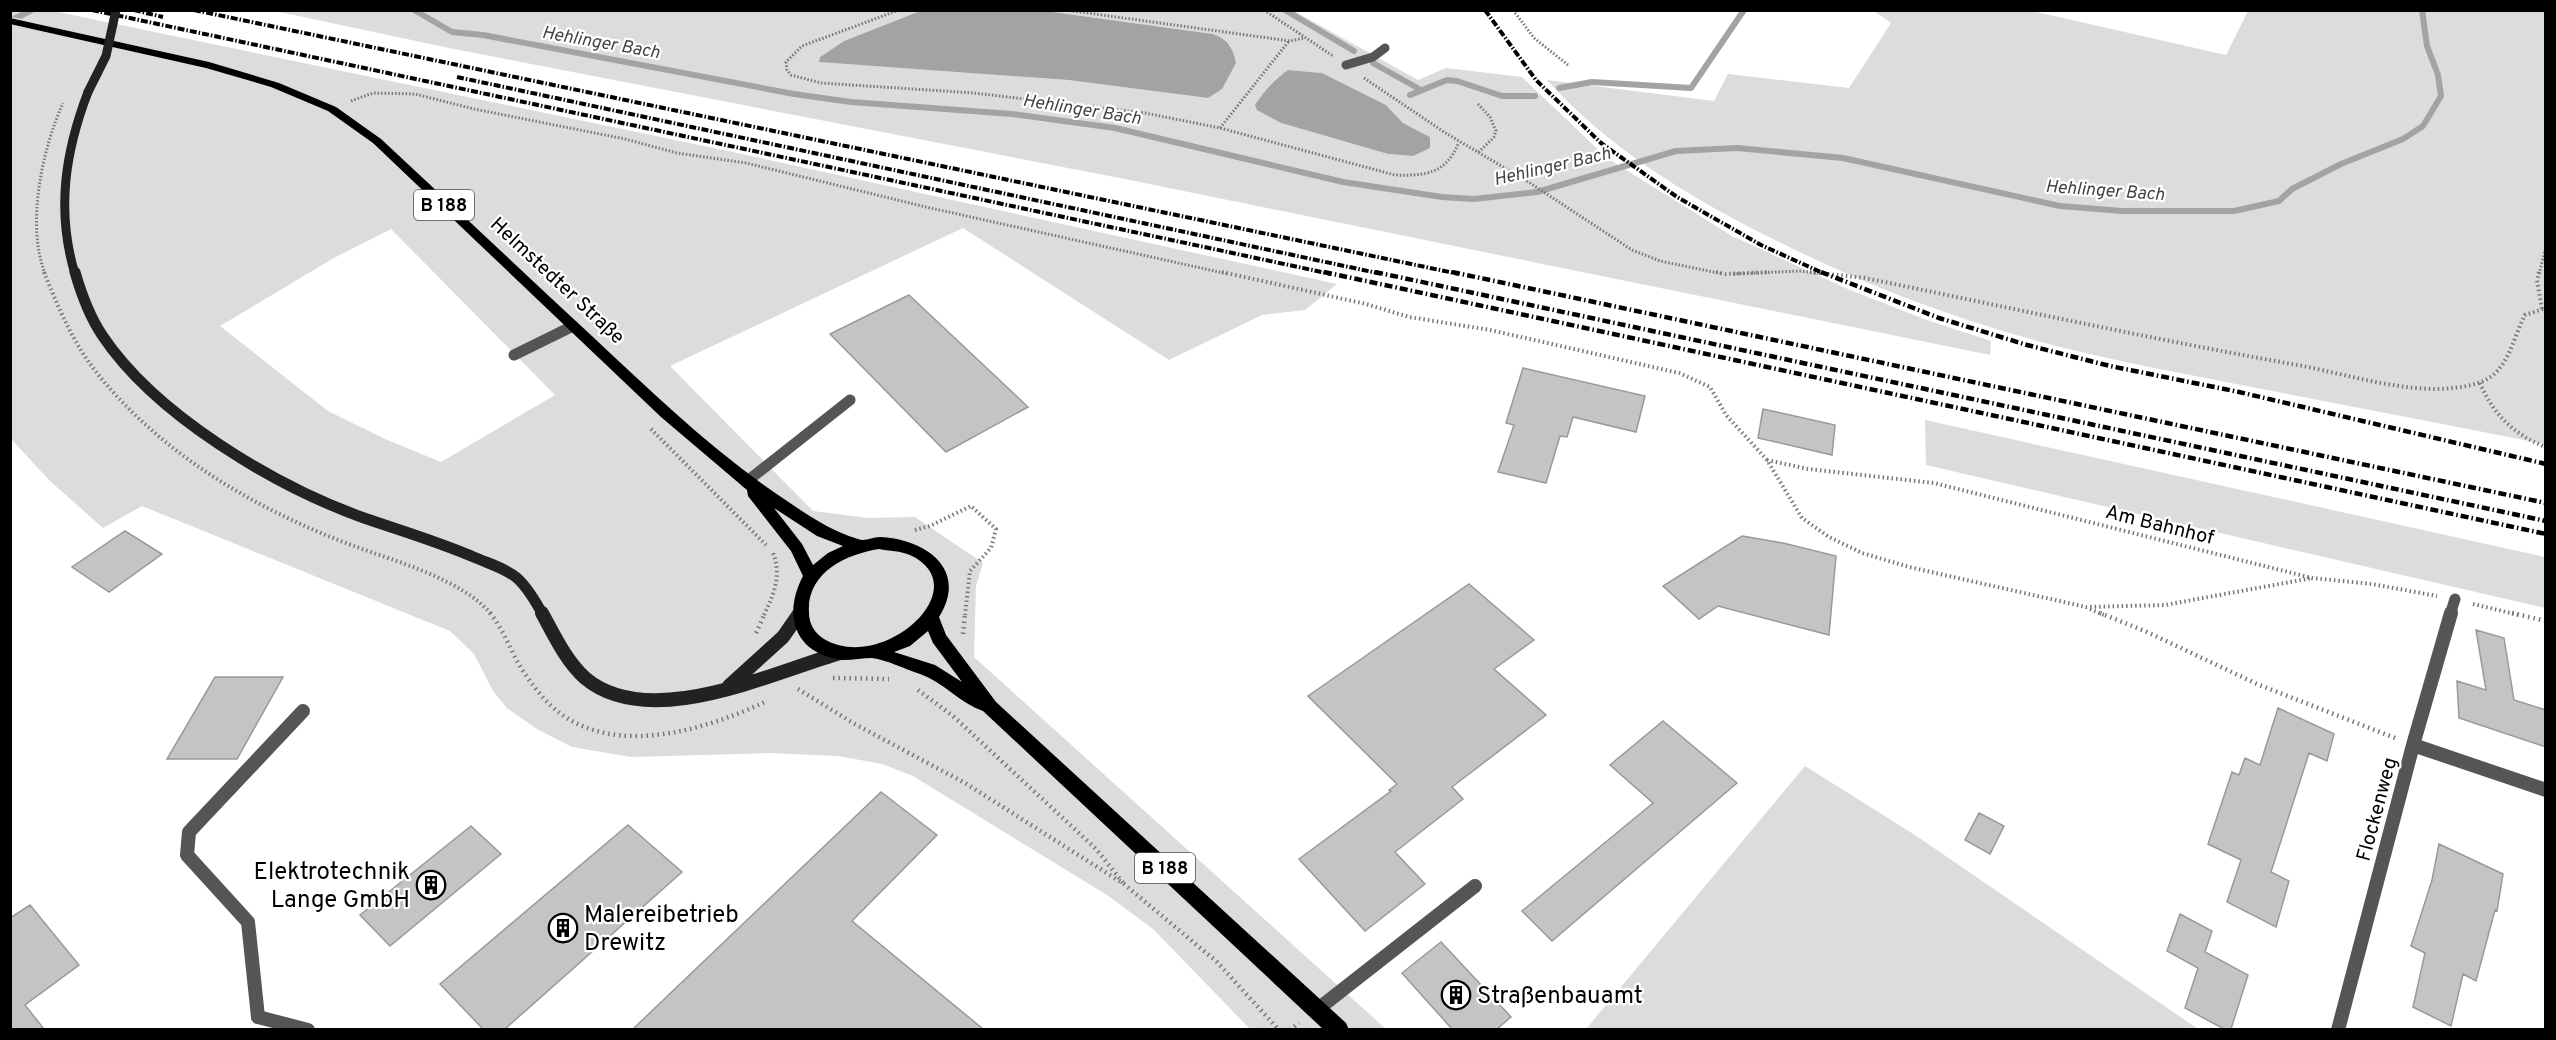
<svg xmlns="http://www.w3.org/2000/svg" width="2556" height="1040" viewBox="0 0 2556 1040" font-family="Overpass,sans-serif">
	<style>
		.green { fill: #dcdcdc; fill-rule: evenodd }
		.water { fill: #a3a3a3 }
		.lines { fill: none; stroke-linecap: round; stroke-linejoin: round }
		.stream { stroke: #a3a3a3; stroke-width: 6 }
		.building { fill: #c4c4c4; stroke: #999; stroke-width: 1.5 }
		.primary-casing { stroke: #dbdbdb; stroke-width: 3 }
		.path-far2 { stroke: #777; stroke-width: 3; stroke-dasharray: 1.5 2; stroke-linecap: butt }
		.path-far1 { stroke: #777; stroke-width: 4; stroke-dasharray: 1.5 3; stroke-linecap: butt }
		.path { stroke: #777; stroke-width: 4.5; stroke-dasharray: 1.5 4; stroke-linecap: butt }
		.service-far2 { stroke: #555; stroke-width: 9 }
		.service-far1 { stroke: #555; stroke-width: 11 }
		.service { stroke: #555; stroke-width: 14 }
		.minor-far1 { stroke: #555; stroke-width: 11 }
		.minor { stroke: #555; stroke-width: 14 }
		.secondary-far2 { stroke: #222; stroke-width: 9 }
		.secondary-far1 { stroke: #222; stroke-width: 11 }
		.secondary { stroke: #222; stroke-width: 14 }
		.primary { fill: #000; fill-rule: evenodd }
		.rail-far1 { stroke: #000; stroke-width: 4; stroke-dasharray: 7 2 1.5 2; stroke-linecap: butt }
		.rail { stroke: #000; stroke-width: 4.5; stroke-dasharray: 8 3 1.5 3; stroke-linecap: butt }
		.secondary-bridge { stroke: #222; stroke-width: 9 }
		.labels { text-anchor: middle; stroke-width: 4.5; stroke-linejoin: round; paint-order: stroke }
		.far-water-label { font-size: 18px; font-style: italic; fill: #444; stroke: #fff }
		.shield { fill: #fff; stroke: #4c4c4c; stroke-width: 1.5 }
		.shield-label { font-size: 18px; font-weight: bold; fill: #000 }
		.street-label { font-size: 20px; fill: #000; stroke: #fff }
		.near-poi-label { font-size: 24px; fill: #000; stroke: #fff; text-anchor: start }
	</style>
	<rect width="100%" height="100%" fill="#fff"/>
	<!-- green -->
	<path class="green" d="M11,11H53L728,151L1337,284L1305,310L1262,315L1169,360L963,228L670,366L813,511L868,518L915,517L983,563L976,586L974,657L1386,1029H1250L1153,929L1107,895L913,776L882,764L838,756L770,753L631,757L572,747L537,729L507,708L493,691L474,654L450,631L142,506L103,528L50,481L11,439ZM391,229L555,395L441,462L385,439L328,411L220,326L332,259Z
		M275,11H920L844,41L820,57V62L1068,80L1208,98L1236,63L1231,46L1213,34L1046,11H1294L1418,80L1446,68L1522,77L1607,158L1732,236L1850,290L1924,319L1991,341L1990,355L1125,179L449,48ZM1288,70L1322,73L1386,105L1403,123L1430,137L1413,156L1388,154L1281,123L1260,98L1277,78Z
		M1874,11H2032L2226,55L2248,11H2545V444C2442,424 2339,404 2236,384C2155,368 2072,353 1993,328C1915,304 1840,273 1767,236C1687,196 1607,147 1547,80L1714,101L1728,74L1849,88L1891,23Z
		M1925,420L2545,557V608L1926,465Z
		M1805,766L1915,835L2198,1029H1586Z"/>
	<!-- water -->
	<path class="water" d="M1046,11L1213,34C1228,40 1233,47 1236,63L1222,89L1208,98L1068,80L819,62L820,57L844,41L920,11Z
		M1288,70L1322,73L1386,105L1403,123L1430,137V148L1413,156L1388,154L1281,123L1257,110L1255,105C1264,91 1275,79 1288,70Z"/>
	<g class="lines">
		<!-- stream -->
		<path class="stream" d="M414,10L452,32L483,35L794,94L851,102L1012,114L1115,128L1343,182L1442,197L1474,199L1537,192L1676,151L1737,148L1843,158L2060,206L2122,211H2234L2279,201L2292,189L2341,164L2403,139L2423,126L2441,96L2438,75L2427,46L2422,10
			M1285,10L1354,51
			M10,21L32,10
			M1373,63L1421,90
			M1559,88L1592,82L1691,88L1744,10
			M1410,95L1447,80L1457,81L1502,96H1535"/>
	</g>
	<!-- building -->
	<path class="building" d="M909,295L1028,407L946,452L830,334Z
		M1523,368L1645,396L1636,432L1573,417L1567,437L1560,436L1546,483L1498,472L1514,425L1506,423Z
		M1763,409L1835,425L1832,455L1758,438Z
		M125,531L162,554L109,592L72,567Z
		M1742,536L1783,543L1836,556L1829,635L1718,606L1699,619L1663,586Z
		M1469,584L1534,640L1494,669L1546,715L1452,787L1463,799L1395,852L1425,884L1365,931L1299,859L1391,791L1389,790L1397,784L1308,696Z
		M2476,630L2504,638L2514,700L2546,710V747L2459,718L2457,681L2486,690Z
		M215,677H283L237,759H167Z
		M2278,708L2334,734L2327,761L2309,753L2271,872L2289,881L2276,927L2227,902L2241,860L2208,844L2232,772L2239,775L2245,758L2260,765Z
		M1663,721L1737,783L1552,941L1522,911L1653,803L1610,765Z
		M881,792L937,835L852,921L983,1029H633Z
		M1979,813L2004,826L1990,854L1965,840Z
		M628,825L682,872L505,1029H483L440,984Z
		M471,826L501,854L390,946L360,915Z
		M2439,844L2503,874L2497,911L2495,910L2476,981L2463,974L2451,1026L2413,1007L2425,953L2411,946L2432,880Z
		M30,905L79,965L25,1005L44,1029H10V918Z
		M2180,914L2212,931L2205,952L2248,975L2231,1029H2224L2185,1008L2198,968L2167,951Z
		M1441,942L1511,1017L1497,1029H1452L1402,973Z"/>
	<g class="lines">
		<!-- primary casing -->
		<g class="primary-casing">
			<path id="primary" d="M10,18L209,62L279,83L336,107L381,139C452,205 522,271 593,337C656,396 718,456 790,503C812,518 832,531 858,539C865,542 872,537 880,537C925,539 969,569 939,617L946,635L996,702L1346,1023L1349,1030H1324L983,711C960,703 943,682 920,674C905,669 887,660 872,658C863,658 853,660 844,660C795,655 782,616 803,576L791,551L748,496L747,490L661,417L373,143L328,111L271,87L206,68L10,24ZM774,508L817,536L843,546L828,553L813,565L802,544ZM879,549C889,551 901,551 910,555C979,587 883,674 824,639C814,633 809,623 809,613C806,573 846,554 879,549ZM928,631L933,643L962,682L935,665L894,652L910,646Z"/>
		</g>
		<!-- path-far2 -->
		<path class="path-far2" d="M899,10L802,46L786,62L787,70L791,75L821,83L974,93L1145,113L1220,128L1395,175C1426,176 1446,174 1459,142
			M1066,10L1290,41L1304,38
			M1264,10L1333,56
			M1513,10L1534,38L1568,65
			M1364,78L1444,132L1530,183L1632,250L1660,261L1723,274
			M351,101L373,93L415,94L474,109L625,139L677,153L746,163L926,207L1228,274
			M1478,104L1490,117L1496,131L1494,137L1478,153
			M1220,128L1289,41
			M45,274C26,224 42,150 63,103
			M1733,274L1799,271L1824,274
			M2539,274L2546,247"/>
		<!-- path-far1 -->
		<path class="path-far1" d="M44,272C58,307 73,343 97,373C162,455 257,510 354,546C397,562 462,579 492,615
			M1222,272L1366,304L1409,317L1490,330L1679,373L1710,387L1726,415L1767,460L1802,518L1829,537L1862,553L1909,567L2086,607L2165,605L2312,578
			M1716,272L1725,274L1770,272
			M1810,272L1865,278C2011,308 2156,340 2303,366C2355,376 2425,400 2478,383C2508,374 2512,340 2525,315L2546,308
			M2539,272L2537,280L2542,309
			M2480,383C2493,414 2514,435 2546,447
			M651,429L766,545
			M1767,460L1808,469L1934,483L2312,578L2372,584L2437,596
			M915,530L930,526L971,506L996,529L991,548L970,571L965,615
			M2473,604L2519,615
			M2090,609L2104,615
			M764,615C774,594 782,575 773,553"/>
		<!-- path -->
		<path class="path" d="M490,613C500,625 506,639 513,653C520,668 530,682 541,695C597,763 699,733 767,701
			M2100,613L2147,632L2257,684L2395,738
			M2512,613L2546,621
			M756,633L765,613
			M963,634L965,613
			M833,678L889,679
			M798,689L853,723L965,783L1124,884L1217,962L1279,1030
			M918,690L953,716L1096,849L1124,884
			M1290,1030L1299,1023"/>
		<!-- service-far2 -->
		<path class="service-far2" d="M1346,65L1373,57L1385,48"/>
		<!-- service-far1 -->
		<path class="service-far1" d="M514,355L573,326
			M746,482L850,400"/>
		<!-- service -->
		<path class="service" d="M1318,1009L1475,886
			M258,1017L248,922L187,855L189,832L303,711"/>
		<!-- minor-far1 -->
		<path class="minor-far1" d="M2450,615L2455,599"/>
		<!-- minor -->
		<path class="minor" d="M2413,745L2546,790
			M258,1017L308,1030
			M2338,1030L2413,745L2451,613"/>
		<!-- secondary-far2 -->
		<path class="secondary-far2" d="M75,274C56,211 65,152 88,92"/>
		<!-- secondary-far1 -->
		<path class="secondary-far1" d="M75,272C81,293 90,317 102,335C155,415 275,486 364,518C402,531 439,542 476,558C490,564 505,568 517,578C528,588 536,602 543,615"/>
		<!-- secondary -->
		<path class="secondary" d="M542,613C554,635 566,661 585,678C649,732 771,673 840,653
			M729,686L783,637L799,614"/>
		<!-- primary -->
		<use href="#primary" class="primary"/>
		<!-- rail-far1 -->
		<path class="rail-far1" d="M92,10L1331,274
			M134,10L163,17
			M194,10L1459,274
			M1485,10L1536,80L1601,143L1677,197L1761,245L1825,274
			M457,77L1382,274"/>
		<!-- rail -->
		<path class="rail" d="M1324,272L2546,534
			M1375,272L2546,521
			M1452,272L2546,503
			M1821,272L1939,318L2027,345L2110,366L2239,392L2546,464"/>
		<!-- secondary-bridge -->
		<path class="secondary-bridge" d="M88,92L106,56L116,10"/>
	</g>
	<!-- icons -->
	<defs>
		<g id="building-ring" transform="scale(1.5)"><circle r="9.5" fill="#fff" stroke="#000" stroke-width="1.5"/><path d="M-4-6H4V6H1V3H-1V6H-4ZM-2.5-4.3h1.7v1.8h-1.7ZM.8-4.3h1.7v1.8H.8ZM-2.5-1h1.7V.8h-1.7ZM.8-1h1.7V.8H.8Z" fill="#000"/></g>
	</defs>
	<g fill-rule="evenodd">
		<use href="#building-ring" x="431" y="885"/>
		<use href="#building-ring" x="563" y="928"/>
		<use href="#building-ring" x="1456" y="995"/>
	</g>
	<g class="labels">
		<!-- far-water labels -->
		<g class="far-water-label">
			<text transform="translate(601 42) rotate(10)" y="6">Hehlinger Bach</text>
			<text transform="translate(1082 109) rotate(9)" y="6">Hehlinger Bach</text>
			<text transform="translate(1552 166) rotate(-13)" y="6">Hehlinger Bach</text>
			<text transform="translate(2105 190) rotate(4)" y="6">Hehlinger Bach</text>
		</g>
		<!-- shield labels -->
		<g class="shield">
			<rect x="414" y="190" width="60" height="30" rx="4.5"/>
			<rect x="1135" y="853" width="60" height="30" rx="4.5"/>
		</g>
		<g class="shield-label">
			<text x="444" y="211">B 188</text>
			<text x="1165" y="874">B 188</text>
		</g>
		<!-- street labels -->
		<g class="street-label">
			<text transform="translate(558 280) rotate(43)" y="7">Helmstedter Straße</text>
			<text transform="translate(2160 524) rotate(14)" y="7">Am Bahnhof</text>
			<text transform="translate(2376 809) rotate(-75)" y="7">Flockenweg</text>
		</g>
		<!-- near-poi labels -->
		<g class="near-poi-label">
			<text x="410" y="879" text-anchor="end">Elektrotechnik<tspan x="410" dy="28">Lange GmbH</tspan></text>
			<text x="584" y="922">Malereibetrieb<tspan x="584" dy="28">Drewitz</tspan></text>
			<text x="1477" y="1003">Straßenbauamt</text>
		</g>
	</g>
	<!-- border -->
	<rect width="2556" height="1040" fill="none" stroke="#000000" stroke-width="24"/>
</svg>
